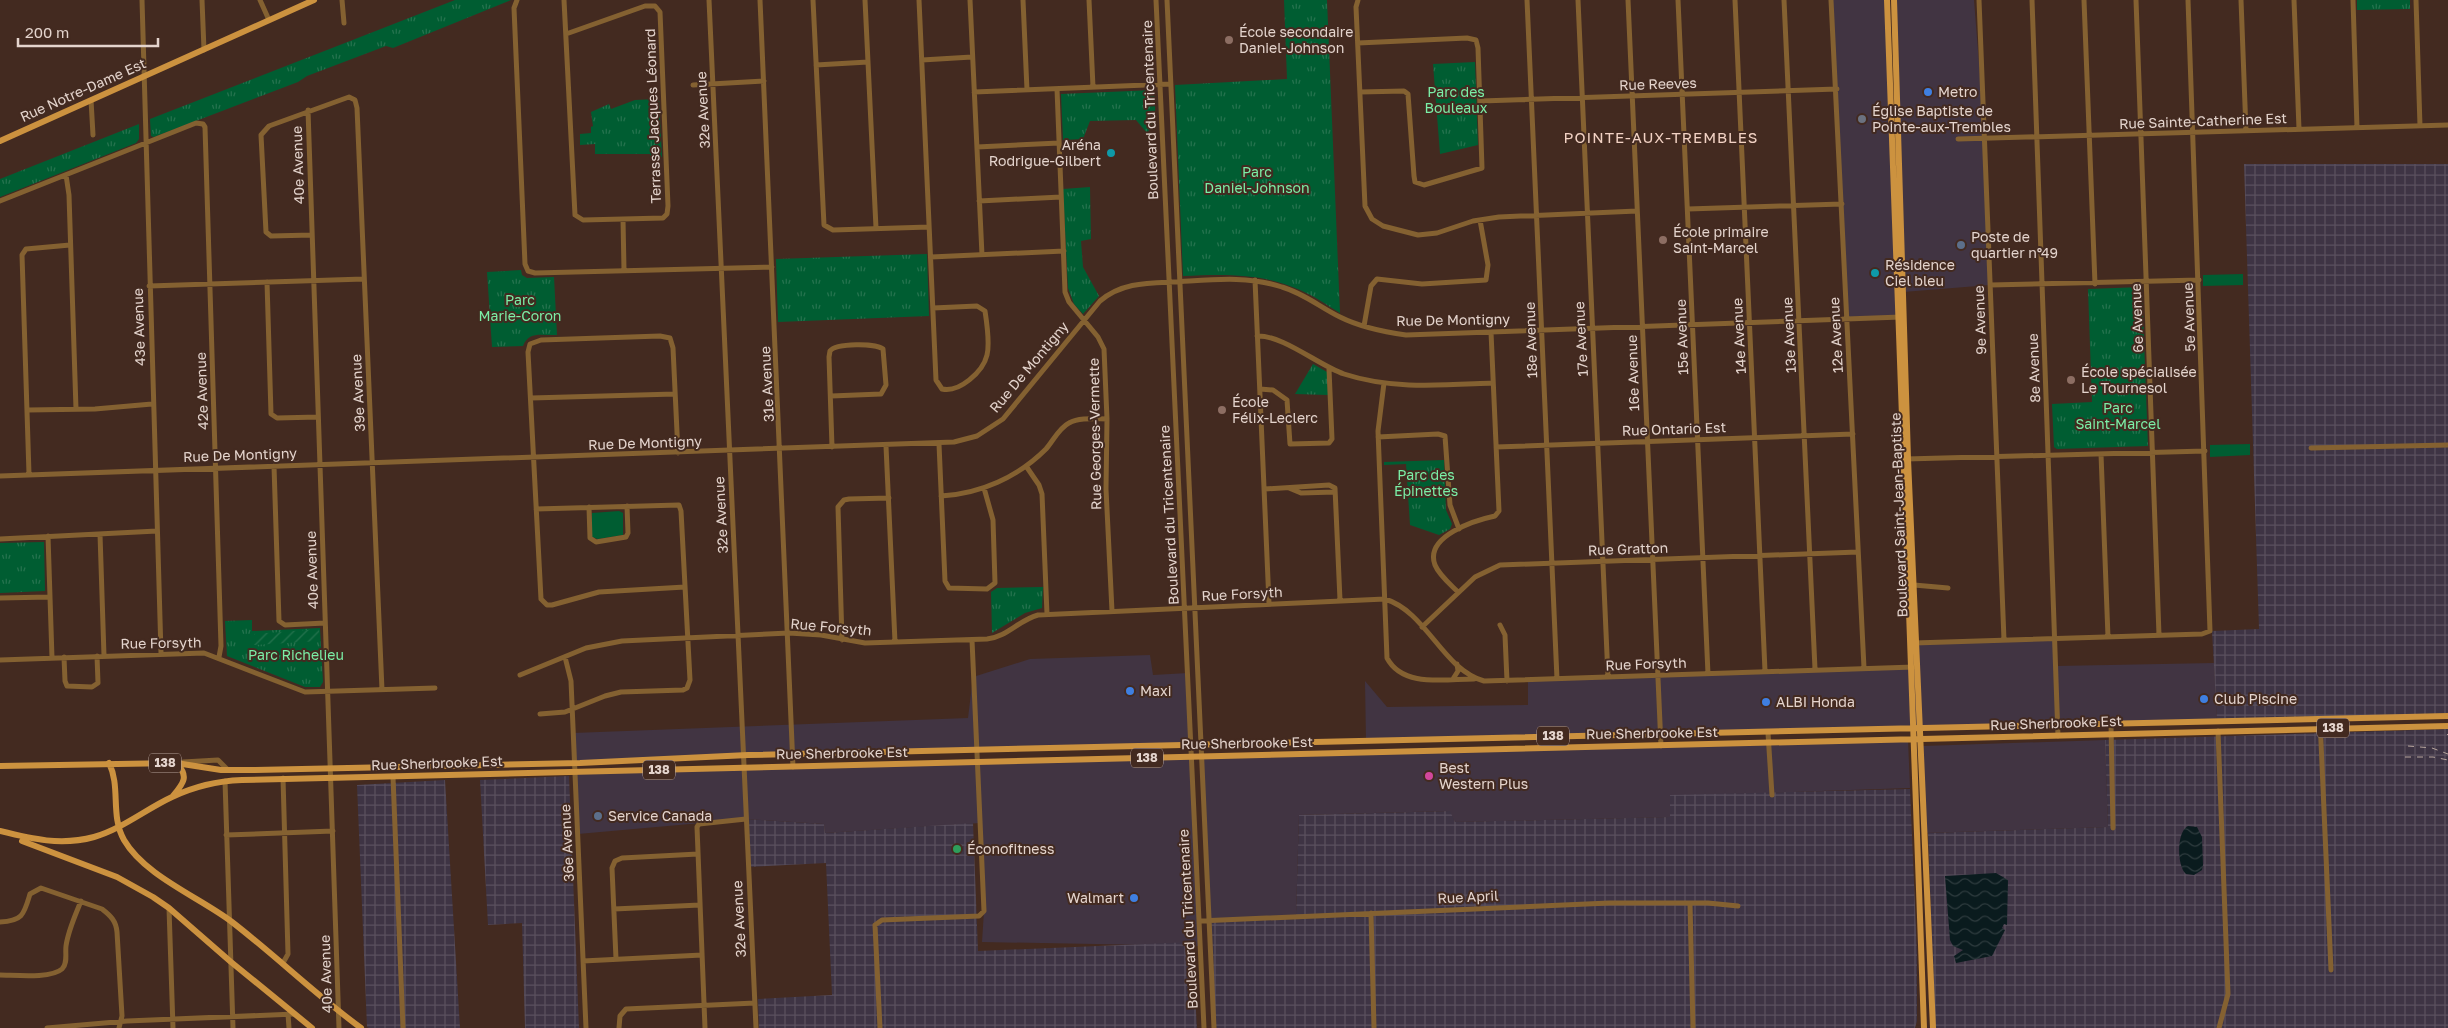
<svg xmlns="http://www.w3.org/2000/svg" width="2448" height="1028" viewBox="0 0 2448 1028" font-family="'Golos Text',sans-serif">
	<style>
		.commercial { fill: #413442 }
		.industrial { fill: url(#industrial-grid) }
		.grass { fill: #005d32 }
		.park { fill: url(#park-tufts) }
		.garden { fill: url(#garden-furrows) }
		.water { fill: url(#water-waves) }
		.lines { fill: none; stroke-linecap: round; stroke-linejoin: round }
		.minor { stroke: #846131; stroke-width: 5 }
		.major { stroke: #cc923f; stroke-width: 6 }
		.rail { stroke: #b7a59d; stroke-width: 1; stroke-dasharray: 6 6; stroke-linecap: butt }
		.education-dot { fill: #8d6e63; stroke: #432a20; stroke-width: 2 }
		.shop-dot { fill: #3f7fe0; stroke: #432a20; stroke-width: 2 }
		.worship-dot { fill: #6b7280; stroke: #432a20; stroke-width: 2 }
		.culture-dot { fill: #0f9aa8; stroke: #432a20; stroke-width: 2 }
		.service-dot { fill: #5c6f8a; stroke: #432a20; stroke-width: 2 }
		.hotel-dot { fill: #d1479c; stroke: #432a20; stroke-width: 2 }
		.leisure-dot { fill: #2e9e5b; stroke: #432a20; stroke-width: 2 }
		.labels { text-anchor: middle; stroke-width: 4; stroke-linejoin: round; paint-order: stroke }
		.shield { fill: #432a20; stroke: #b4a199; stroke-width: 1 }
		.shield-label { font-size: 12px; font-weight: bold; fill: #e4d4cd }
		.poi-label { font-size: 14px; fill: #e4d4cd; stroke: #432a20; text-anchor: start }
		.street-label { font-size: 14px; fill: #e4d4cd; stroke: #432a20 }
		.park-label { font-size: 14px; fill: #7befa7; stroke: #432a20 }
		.neighbourhood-label { font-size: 15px; letter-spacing: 1px; fill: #f2d2c4; stroke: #432a20 }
	</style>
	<defs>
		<pattern id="industrial-grid" width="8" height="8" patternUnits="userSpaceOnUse" patternTransform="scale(1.25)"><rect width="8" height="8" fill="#3e3444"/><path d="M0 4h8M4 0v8" fill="none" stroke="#5a505e"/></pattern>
		<pattern id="park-tufts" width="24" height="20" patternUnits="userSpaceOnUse" patternTransform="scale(1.25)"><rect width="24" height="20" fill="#005d32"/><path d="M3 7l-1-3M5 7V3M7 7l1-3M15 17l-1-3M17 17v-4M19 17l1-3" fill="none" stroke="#25734e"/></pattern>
		<pattern id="garden-furrows" width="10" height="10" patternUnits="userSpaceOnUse" patternTransform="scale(1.25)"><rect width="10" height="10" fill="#005d32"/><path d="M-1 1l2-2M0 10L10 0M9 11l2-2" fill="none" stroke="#25734e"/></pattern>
		<pattern id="water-waves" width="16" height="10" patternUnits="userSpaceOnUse" patternTransform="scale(1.25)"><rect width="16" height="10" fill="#0a1b1e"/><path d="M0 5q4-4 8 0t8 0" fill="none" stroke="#2e3b3e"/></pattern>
	</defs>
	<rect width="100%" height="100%" fill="#432a20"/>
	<!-- commercial -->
	<path class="commercial" d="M1831,0H1887L1897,317L1847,319Z
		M1897,0H1974L1985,139L1990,285L1903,292L1896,66Z
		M2055,638L2056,666L2214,663L2217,721L1366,741L1365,681L1387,707L1528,705V681L1910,667V643Z
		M1150,655L1153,675L1188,673L1192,745L574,763L573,733L968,718L973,677L1030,659Z
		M1908,739L1910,788L1675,796L1674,817L1455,822L1449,811L1299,815L1296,916L1210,920L1202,757Z
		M2105,740L2108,827L1925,833L1923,746Z
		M1192,757L1200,946L982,942L984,911L980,823L825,833L824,824L746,819L578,834L575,772Z"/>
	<!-- industrial -->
	<path class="industrial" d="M2244,164H2448V716L2217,721L2212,631L2259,629Z
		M2448,729V1028H1935L1928,833L2108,827L2105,740Z
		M569,776L579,1028H525L522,923L488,925L480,780Z
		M445,780L460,1028H369L367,1027L357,785Z
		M1910,789L1917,953V1021L1915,1028H1214L1210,920L1296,916L1299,815L1450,811L1455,822L1670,817V795Z
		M746,819L824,824L825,833L973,823L978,951L1192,942L1197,1028H759L758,999L832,995L826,863L748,867Z"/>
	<!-- grass -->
	<path class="grass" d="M2243,274V285L2203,286V275Z
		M2250,444V455L2210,457V445Z
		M619,511L623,513V535L598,539L592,537V513Z"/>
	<!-- park -->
	<path class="park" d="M455,0H511L393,48L386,46L307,76L298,82L154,137L151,136L150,119Z
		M1284,0H1327L1340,313C1327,305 1314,296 1300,290C1262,273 1225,274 1183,276L1175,85L1287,79Z
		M2357,0H2410V9L2357,10Z
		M1475,62L1478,145L1440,154L1433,64Z
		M1154,90C1155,106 1158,120 1147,133L1136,120L1090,121L1083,139L1063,140L1061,94Z
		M659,99L662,157L650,158V154H595V144L580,145V134L591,133V127L593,126L591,112L609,104L611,109L635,100Z
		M139,124V139L136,143L0,197V179Z
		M1090,187L1091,239L1081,241L1083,267L1099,296L1083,314L1074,304L1068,288L1063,189Z
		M927,254L929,316L778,322L776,259Z
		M521,270L522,275L527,278L554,277L557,335C543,336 529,330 523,346L492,347L487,272Z
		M2142,287L2148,446L2057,449L2054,447L2052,404L2092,402L2088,289Z
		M1313,364L1327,372L1328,395L1295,394Z
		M1444,460L1446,510L1452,524L1450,529L1439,535L1410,525L1406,464L1384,465V462Z
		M44,542L45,591L0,593V543Z
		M1043,587L1042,608L1025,613L992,633L991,592L997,588Z
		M252,620V631L320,628L323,682L320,687H305L227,656L225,621Z"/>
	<!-- garden -->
	<path class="garden" d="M319,629L320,641L254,645V634Z"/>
	<!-- water -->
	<path class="water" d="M2188,826L2197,827L2202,837L2203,865L2202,870L2194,875L2186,874C2177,867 2176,832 2188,826Z
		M1996,873L2008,880L2007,925L2004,924L2002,928L2005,930L1992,956L1956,963L1954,956L1963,950L1953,946L1950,940L1945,876Z"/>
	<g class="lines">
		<!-- minor -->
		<path class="minor" d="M142,0L161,653
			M202,0L204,50
			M260,0L269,20
			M342,0L344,23
			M517,0L514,8L525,264L528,271L535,273L772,267
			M564,0L575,215L583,220L663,218L667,214L668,206L660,12L655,6H645L566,34
			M709,0L756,1028
			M760,0L793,767
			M813,0L824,225L833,230L929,227
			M865,0L876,228
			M919,0L936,380L942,389C959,393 983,372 987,355C990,343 987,324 985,311L977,306L933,308
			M970,0L982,255
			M1023,0L1027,90
			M1089,0L1093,87
			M1156,0L1204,1028
			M1167,0L1214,1028
			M1358,0L1356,7L1365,206L1372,219L1383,226L1418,235L1437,233L1473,221L1499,217L1637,211
			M1527,0L1557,679
			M1578,0L1608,677
			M1628,0L1661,746
			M1678,0L1708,674
			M1735,0L1765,671
			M1784,0L1815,669
			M1831,0L1864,668
			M1979,0L2004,640
			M2032,0L2058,736
			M2084,0L2095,284
			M2136,0L2159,635
			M2241,0L2246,131
			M2294,0L2299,129
			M2353,0L2357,128
			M2416,0L2420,126
			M1358,43L1467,38L1476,40L1478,48L1482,168L1424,185L1415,182L1414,176L1408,94L1404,91L1360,92
			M922,60L972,57
			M816,65L868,62
			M693,85L764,81
			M1057,89L1065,292L1069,302L1098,337L1104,349L1107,419L1106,489L1112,611
			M974,92L1171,84
			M91,100L93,135
			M1481,101L1837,89
			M308,110L339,1028
			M1958,139L2448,125
			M977,147L1059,143
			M66,175L69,195L76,409
			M0,201L196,123L203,124L205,127L221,646L219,657
			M979,201L1061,197
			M1688,209L1842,204
			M623,219L624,270
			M312,235L271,236L266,232L261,135L269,126L349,97L355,100L357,108L382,690
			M931,257L1064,251
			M1255,280L1269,603
			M267,282L271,414L277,418L318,417
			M1990,285L2199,280
			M149,286L364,279
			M1364,326L1371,286L1377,279L1422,284L1486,280L1488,265L1480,220
			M1257,336C1283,335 1318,365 1344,374C1393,390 1443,385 1493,383
			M1384,383L1378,431L1387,658C1403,688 1445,679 1474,679
			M1260,389L1273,390L1287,400L1290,444L1329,443L1332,439L1329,369
			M831,396L881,394L886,385L883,349C876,343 836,343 830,351L829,357L832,447
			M531,398L675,394
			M28,410L95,409L152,404
			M1378,437L1438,434L1445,436L1450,505L1459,529
			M939,444L945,581L949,588L987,589L995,583L993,520L984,488
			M886,446L895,642
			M1496,447L1853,434
			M2311,448L2448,445
			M678,453L673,348L670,338L660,336L541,340L530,344L528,352L541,599L547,605H552L599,592L685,587
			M2101,454L2108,637
			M1906,459L2205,451
			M274,466L279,621L285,625L325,623
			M1026,466L1039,485L1042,494L1047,614
			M29,474L22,255L26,249L70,245
			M0,476L954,442L977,436L1003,419L1100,301C1121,283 1146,283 1172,282C1210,280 1246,275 1282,287C1303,293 1320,307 1340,317C1360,327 1384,332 1406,335L1901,317
			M1289,488L1301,493L1335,492
			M1265,489L1329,485L1335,488L1340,600
			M941,496C980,494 1018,477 1046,449C1053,441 1059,428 1069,423C1080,417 1095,419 1107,419
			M589,507L590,538L596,542L626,537L628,533L627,506
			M536,509L679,505L681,511L690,680L687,688L683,690L621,692L605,696L565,712L540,714
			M100,534L104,656
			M48,536L52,658
			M0,539L157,531
			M1914,585L1948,588
			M1458,592C1450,584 1439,575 1435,565C1424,536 1476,520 1495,516L1499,511L1491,332
			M0,598L50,597
			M1500,625L1505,635L1507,681
			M1422,627L1475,577L1500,565L1858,552
			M842,640L838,507L844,500L849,499L889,498
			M1914,643L2202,634L2210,631L2188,0
			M64,657L65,681L67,686L92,687L98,683L97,656
			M565,657L571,681L586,1028
			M0,660L204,653L305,692L435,688
			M520,675L586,648L622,641L789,633L821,635L865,643L987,639C1007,637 1019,620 1038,615L1385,599C1427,612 1442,669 1484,681L1914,667
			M1453,679L1458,671L1457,664
			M2320,719L2331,970
			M2111,725L2113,828
			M2218,731L2228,994L2219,1028
			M1768,733L1772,795
			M183,762L218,760L228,770
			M393,777L403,1028
			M283,778L288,954L283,963
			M225,781L233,1028
			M226,835L333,831
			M1690,903L1693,1028
			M169,908L173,1028
			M614,909L700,905
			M1371,913L1374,1028
			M1199,921L1609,903H1708L1738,906
			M0,922C23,921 24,914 30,894L41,888L102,909C111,916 116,921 117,932L122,1016L119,1028
			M616,959L612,868L615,861L622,858L698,854
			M583,961L702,955
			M0,975C14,975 51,979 62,969C68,963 65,954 66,946C68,931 75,916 81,901
			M288,1014L289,1028
			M47,1028L127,1021L295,1014
			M619,1028L620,1016L626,1009L755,1003
			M705,1028L697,827L699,824L746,819
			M880,1028L875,925L882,920L979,916L984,911L972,640"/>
		<!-- major -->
		<path class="major" d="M1887,0L1924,1028
			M1894,0L1908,459L1933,1028
			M0,141L314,0
			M109,763C121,787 110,815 124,840C145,876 199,897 232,922C276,956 316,995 361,1028
			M0,766L176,763L221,770H255L580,763L748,755L2448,716
			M173,796C183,784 190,776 176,763
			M0,831C32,839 61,846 94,837C122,829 146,809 172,797C193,787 218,781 242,780L2448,726
			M22,841L117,877L153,897L169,908L231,962L312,1028"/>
		<!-- rail -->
		<path class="rail" d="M2447,734L2448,735
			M2408,746L2432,748L2448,754
			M2405,757H2433L2448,760"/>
	</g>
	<!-- markers -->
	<g class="education-dot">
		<circle cx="1229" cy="40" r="5"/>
		<circle cx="1663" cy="240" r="5"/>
		<circle cx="2071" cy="380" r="5"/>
		<circle cx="1222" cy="410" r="5"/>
	</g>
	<g class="shop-dot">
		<circle cx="1928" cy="92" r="5"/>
		<circle cx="1130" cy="691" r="5"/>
		<circle cx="2204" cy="699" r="5"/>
		<circle cx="1766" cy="702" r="5"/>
		<circle cx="1134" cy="898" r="5"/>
	</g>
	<circle class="worship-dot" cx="1862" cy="119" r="5"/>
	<g class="culture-dot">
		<circle cx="1111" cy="153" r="5"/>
		<circle cx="1875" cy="273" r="5"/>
	</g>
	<g class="service-dot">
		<circle cx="1961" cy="245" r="5"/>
		<circle cx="598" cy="816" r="5"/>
	</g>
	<circle class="hotel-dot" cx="1429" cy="776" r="5"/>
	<circle class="leisure-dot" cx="957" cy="849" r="5"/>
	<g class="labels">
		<!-- shield labels -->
		<g class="shield">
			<rect x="2317" y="718.5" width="32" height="19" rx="4"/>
			<rect x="1537" y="726.5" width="32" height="19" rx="4"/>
			<rect x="1131" y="748.5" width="32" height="19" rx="4"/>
			<rect x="149" y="753.5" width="32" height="19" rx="4"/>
			<rect x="643" y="760.5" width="32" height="19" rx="4"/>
		</g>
		<g class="shield-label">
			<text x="2333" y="732">138</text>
			<text x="1553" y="740">138</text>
			<text x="1147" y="762">138</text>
			<text x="165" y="767">138</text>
			<text x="659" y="774">138</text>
		</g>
		<!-- poi labels -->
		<g class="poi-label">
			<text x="1239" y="37">École secondaire<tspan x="1239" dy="16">Daniel-Johnson</tspan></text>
			<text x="1938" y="97">Metro</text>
			<text x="1872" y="116">Église Baptiste de<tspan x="1872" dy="16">Pointe-aux-Trembles</tspan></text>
			<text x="1101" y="150" text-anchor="end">Aréna<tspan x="1101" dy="16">Rodrigue-Gilbert</tspan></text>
			<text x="1673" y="237">École primaire<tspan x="1673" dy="16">Saint-Marcel</tspan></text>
			<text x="1971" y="242">Poste de<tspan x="1971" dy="16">quartier n°49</tspan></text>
			<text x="1885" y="270">Résidence<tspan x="1885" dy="16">Ciel bleu</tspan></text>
			<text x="2081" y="377">École spécialisée<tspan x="2081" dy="16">Le Tournesol</tspan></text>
			<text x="1232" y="407">École<tspan x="1232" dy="16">Félix-Leclerc</tspan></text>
			<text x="1140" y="696">Maxi</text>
			<text x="2214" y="704">Club Piscine</text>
			<text x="1776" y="707">ALBI Honda</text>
			<text x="1439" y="773">Best<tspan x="1439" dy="16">Western Plus</tspan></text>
			<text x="608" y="821">Service Canada</text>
			<text x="967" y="854">Éconofitness</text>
			<text x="1124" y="903" text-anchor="end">Walmart</text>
		</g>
		<!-- street labels -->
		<g class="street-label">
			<text transform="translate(1658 84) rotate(-2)" y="5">Rue Reeves</text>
			<text transform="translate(83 90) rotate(-24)" y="5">Rue Notre-Dame Est</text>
			<text transform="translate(703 110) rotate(-93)" y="5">32e Avenue</text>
			<text transform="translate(1150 110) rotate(-92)" y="5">Boulevard du Tricentenaire</text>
			<text transform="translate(653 116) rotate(-92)" y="5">Terrasse Jacques Léonard</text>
			<text transform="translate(2203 121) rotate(-2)" y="5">Rue Sainte-Catherine Est</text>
			<text transform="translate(298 165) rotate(-92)" y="5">40e Avenue</text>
			<text transform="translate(2189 317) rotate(-92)" y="5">5e Avenue</text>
			<text transform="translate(2137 318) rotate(-92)" y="5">6e Avenue</text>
			<text transform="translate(1453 320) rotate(-1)" y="5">Rue De Montigny</text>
			<text transform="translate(1980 320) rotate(-92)" y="5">9e Avenue</text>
			<text transform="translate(139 327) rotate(-92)" y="5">43e Avenue</text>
			<text transform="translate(1789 335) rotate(-93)" y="5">13e Avenue</text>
			<text transform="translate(1836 335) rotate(-93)" y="5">12e Avenue</text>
			<text transform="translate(1739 336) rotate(-93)" y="5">14e Avenue</text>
			<text transform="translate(1682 337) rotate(-92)" y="5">15e Avenue</text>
			<text transform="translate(1581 339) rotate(-93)" y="5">17e Avenue</text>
			<text transform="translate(1531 340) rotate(-92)" y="5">18e Avenue</text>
			<text transform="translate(1029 367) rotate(-50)" y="5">Rue De Montigny</text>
			<text transform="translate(2034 368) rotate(-92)" y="5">8e Avenue</text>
			<text transform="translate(1633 373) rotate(-92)" y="5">16e Avenue</text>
			<text transform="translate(767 384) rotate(-93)" y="5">31e Avenue</text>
			<text transform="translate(202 391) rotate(-92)" y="5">42e Avenue</text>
			<text transform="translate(358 393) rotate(-93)" y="5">39e Avenue</text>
			<text transform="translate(1674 429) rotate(-2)" y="5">Rue Ontario Est</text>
			<text transform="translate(1095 434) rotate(-91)" y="5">Rue Georges-Vermette</text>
			<text transform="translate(645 443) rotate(-2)" y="5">Rue De Montigny</text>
			<text transform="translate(240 455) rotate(-2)" y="5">Rue De Montigny</text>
			<text transform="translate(721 515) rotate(-93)" y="5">32e Avenue</text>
			<text transform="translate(1169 515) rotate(-93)" y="5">Boulevard du Tricentenaire</text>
			<text transform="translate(1899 515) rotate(-92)" y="5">Boulevard Saint-Jean-Baptiste</text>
			<text transform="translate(1628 549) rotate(-2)" y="5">Rue Gratton</text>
			<text transform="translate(312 570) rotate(-92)" y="5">40e Avenue</text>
			<text transform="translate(1242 594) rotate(-3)" y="5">Rue Forsyth</text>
			<text transform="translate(831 627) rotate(5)" y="5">Rue Forsyth</text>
			<text transform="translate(161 643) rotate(-1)" y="5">Rue Forsyth</text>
			<text transform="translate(1646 664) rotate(-2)" y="5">Rue Forsyth</text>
			<text transform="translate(2056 723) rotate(-2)" y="5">Rue Sherbrooke Est</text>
			<text transform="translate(1652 733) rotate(-1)" y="5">Rue Sherbrooke Est</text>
			<text transform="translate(1247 743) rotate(-1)" y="5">Rue Sherbrooke Est</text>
			<text transform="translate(842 753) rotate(-1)" y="5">Rue Sherbrooke Est</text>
			<text transform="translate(437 763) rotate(-2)" y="5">Rue Sherbrooke Est</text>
			<text transform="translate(567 843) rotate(-93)" y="5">36e Avenue</text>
			<text transform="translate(1468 897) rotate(-3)" y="5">Rue April</text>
			<text transform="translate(739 919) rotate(-93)" y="5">32e Avenue</text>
			<text transform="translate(1188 919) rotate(-93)" y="5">Boulevard du Tricentenaire</text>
			<text transform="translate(326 974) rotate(-92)" y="5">40e Avenue</text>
		</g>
		<!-- park labels -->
		<g class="park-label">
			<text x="1456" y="97">Parc des<tspan x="1456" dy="16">Bouleaux</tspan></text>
			<text x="1257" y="177">Parc<tspan x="1257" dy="16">Daniel-Johnson</tspan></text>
			<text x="520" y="305">Parc<tspan x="520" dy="16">Marie-Coron</tspan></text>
			<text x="2118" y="413">Parc<tspan x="2118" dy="16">Saint-Marcel</tspan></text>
			<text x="1426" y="480">Parc des<tspan x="1426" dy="16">Épinettes</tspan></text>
			<text x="296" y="660">Parc Richelieu</text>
		</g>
		<!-- neighbourhood labels -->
		<g class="neighbourhood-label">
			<text x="1661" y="143">POINTE-AUX-TREMBLES</text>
		</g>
	</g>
	<!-- scale -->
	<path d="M18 38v8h140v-8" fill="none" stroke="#e4d4cd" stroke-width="2.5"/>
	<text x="25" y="38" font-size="15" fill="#e4d4cd" stroke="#432a20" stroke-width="4" paint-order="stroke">200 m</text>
</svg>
